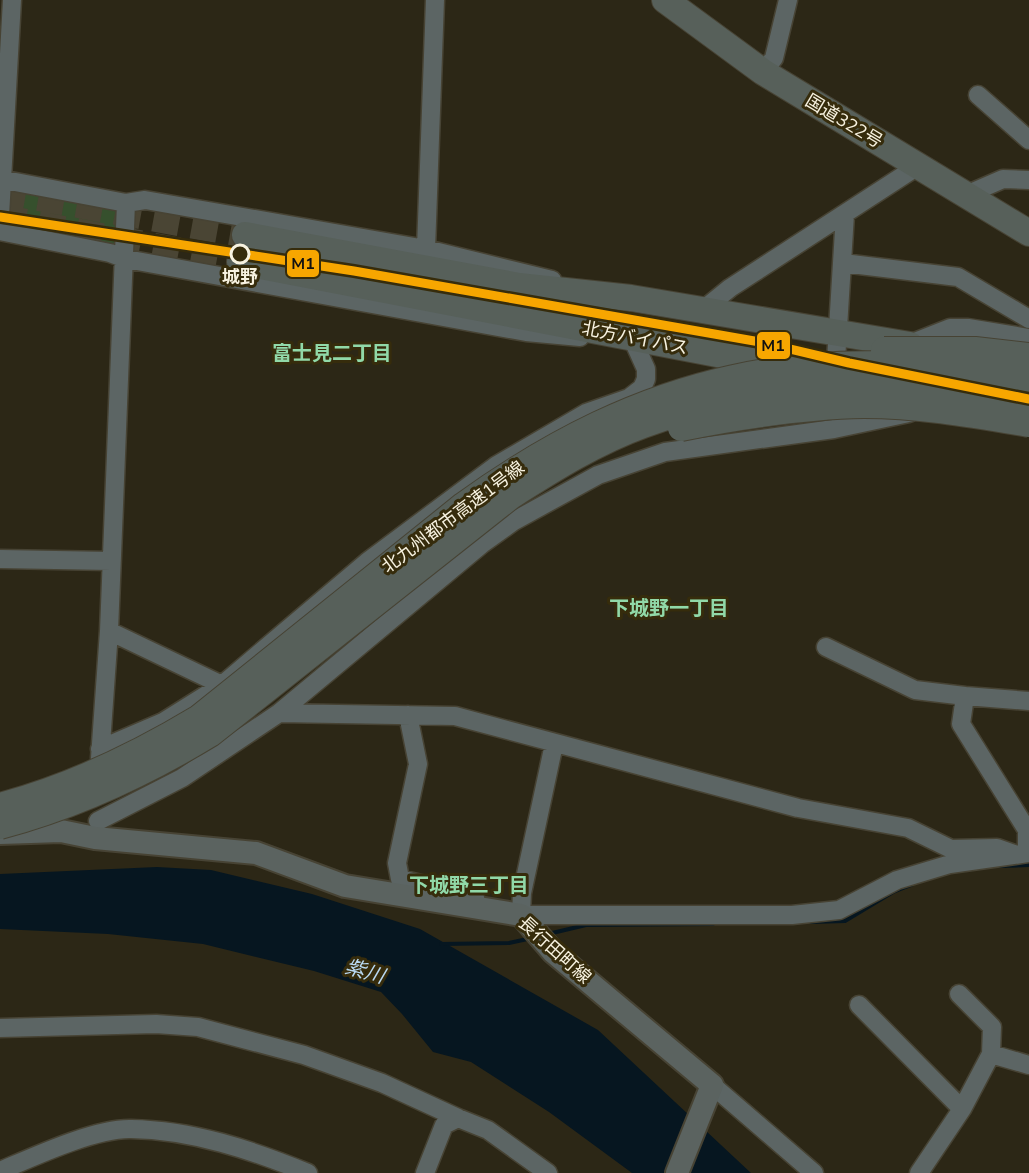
<svg xmlns="http://www.w3.org/2000/svg" width="1029" height="1173" viewBox="0 0 1029 1173" font-family="'Nunito Sans','Noto Sans JP',sans-serif">
	<style>
		.green { fill: #36502d }
		.water { fill: #061620 }
		.lines { fill: none; stroke-linecap: round; stroke-linejoin: round }
		.stream { stroke: #061620; stroke-width: 4 }
		.highway-tunnel { stroke: #4a4534; stroke-width: 26; stroke-dasharray: 26 13; stroke-linecap: butt }
		.minor-casing { stroke: #474334; stroke-width: 21 }
		.major-casing { stroke: #474334; stroke-width: 26 }
		.highway-casing { stroke: #474334; stroke-width: 28 }
		.minor { stroke: #5c6564; stroke-width: 18 }
		.major { stroke: #5b6360; stroke-width: 22 }
		.highway { stroke: #57605a; stroke-width: 26 }
		.highway-bridge-casing { stroke: #474334; stroke-width: 28; stroke-linecap: butt }
		.highway-bridge { stroke: #57605a; stroke-width: 26 }
		.metro-1-casing { stroke: #362c0c; stroke-width: 14 }
		.metro-1 { stroke: #f7a600; stroke-width: 9 }
		.stop-dot { fill: #362c0c; stroke: #f7f2e0; stroke-width: 3 }
		.labels { text-anchor: middle; stroke-width: 6; stroke-linejoin: round; paint-order: stroke }
		.street-label { font-size: 18px; fill: #f7f2e0; stroke: #362c0c }
		.stop-label { font-size: 18px; font-weight: bold; fill: #f7f2e0; stroke: #362c0c }
		.neighbourhood-label { font-size: 20px; font-weight: bold; fill: #91d9a8; stroke: #362c0c }
		.water-label { font-size: 20px; font-style: italic; fill: #b9d9f2; stroke: #362c0c }
		.line-badge { stroke: #362c0c; stroke-width: 2 }
		.pale-badge-label { font-size: 16px; text-anchor: middle; font-weight: bold; fill: #111 }
	</style>
	<rect width="100%" height="100%" fill="#2c2716"/>
	<!-- green -->
	<path class="green" d="M17,189L117,208L116,244L114,246L8,224L9,198Z"/>
	<!-- water -->
	<path class="water" d="M157,867L211,870L312,894L420,929L598,1030L751,1173H632L549,1112L471,1062L433,1052L402,1014L381,992L314,971L203,944L108,934L0,929V874Z"/>
	<g class="lines">
		<!-- stream -->
		<path class="stream" d="M1000,866L1029,865
			M811,922L845,921L893,892L911,885
			M548,934L586,925L713,924
			M441,944L509,943L532,938"/>
		<!-- highway-tunnel -->
		<path class="highway-tunnel" d="M0,191L245,235
			M0,217L240,262"/>
		<!-- minor casing -->
		<g class="minor-casing">
			<path id="minor" d="M763,72L774,58L788,0
				M978,95L1029,140
				M0,179L126,203L145,200L426,249L552,280
				M966,195L1003,179L1029,180
				M0,216L12,0
				M0,231L110,253L126,259L526,332L580,337
				M426,249L435,0
				M843,263L958,277L1029,319
				M703,310L730,288L918,166
				M907,345L950,328H968L1029,338
				M835,377L845,214
				M0,559L111,561
				M109,631L222,685
				M826,647L915,690L965,696L961,724L1027,830V853
				M965,696L1029,701
				M279,713L455,716L798,808L908,828L951,849L997,848L1014,854
				M408,715L418,764L397,863L400,879L475,897L472,908
				M554,744L522,893L521,915H792L839,910L897,880L950,864L1029,853
				M100,749L163,722L222,685L367,562L497,465L586,413L629,398L642,388L646,379V369L632,338H623
				M100,758L109,631L126,203
				M98,821L182,778L279,713L482,544L514,521L598,475L665,452L834,429L909,413
				M959,994L992,1027L991,1054L962,1109
				M859,1005L962,1109L919,1173
				M0,1028L156,1024L198,1027L304,1055L382,1083L458,1118
				M991,1054L1029,1065
				M712,1085L814,1173
				M0,1171C33,1157 95,1128 131,1129C192,1130 252,1150 308,1173
				M425,1173L444,1125L458,1118L488,1130L548,1173"/>
		</g>
		<!-- major casing -->
		<g class="major-casing">
			<path id="major" d="M0,833L61,831L95,838L256,853L345,886L521,915L553,952L712,1085L677,1173"/>
		</g>
		<!-- highway casing -->
		<g class="highway-casing">
			<path id="highway" d="M665,0L763,72L1029,233
				M245,235L519,286L631,298L910,345
				M240,262L790,368"/>
		</g>
		<!-- minor -->
		<use href="#minor" class="minor"/>
		<!-- major -->
		<use href="#major" class="major"/>
		<!-- highway -->
		<use href="#highway" class="highway"/>
		<!-- highway-bridge casing -->
		<g class="highway-bridge-casing">
			<path id="highway-bridge" d="M884,350H975L1029,356
				M681,428C741,416 802,406 864,405C919,405 975,415 1029,424
				M0,806C71,787 136,756 199,718L464,505C646,374 808,340 1029,380
				M0,826C75,806 144,774 210,734L511,496C553,469 596,442 643,425C771,377 896,377 1029,401"/>
		</g>
		<!-- highway-bridge -->
		<use href="#highway-bridge" class="highway-bridge"/>
		<!-- metro-1 casing -->
		<g class="metro-1-casing">
			<path id="metro-1" d="M0,217L354,271L760,342L849,363L1029,399"/>
		</g>
		<!-- metro-1 -->
		<use href="#metro-1" class="metro-1"/>
	</g>
	<!-- markers -->
	<circle class="stop-dot" cx="240" cy="254" r="9"/>
	<g class="labels">
		<!-- street labels -->
		<g class="street-label">
			<text transform="translate(844 121) rotate(31)" y="6">国道322号</text>
			<text transform="translate(635 338) rotate(11)" y="6">北方バイパス</text>
			<text transform="translate(453 517) rotate(-37)" y="6">北九州都市高速1号線</text>
			<text transform="translate(555 950) rotate(42)" y="6">長行田町線</text>
		</g>
		<!-- stop labels -->
		<g class="stop-label">
			<text x="240" y="283">城野</text>
		</g>
		<!-- neighbourhood labels -->
		<g class="neighbourhood-label">
			<text x="332" y="360">富士見二丁目</text>
			<text x="669" y="615">下城野一丁目</text>
			<text x="469" y="892">下城野三丁目</text>
		</g>
		<!-- water labels -->
		<g class="water-label">
			<text transform="translate(365 971) rotate(16)" y="7">紫川</text>
		</g>
	</g>
	<g class="line-badge">
		<rect x="286" y="249" width="34" height="29" rx="6" fill="#f7a600"/>
		<rect x="756" y="331" width="35" height="29" rx="6" fill="#f7a600"/>
	</g>
	<g class="pale-badge-label">
		<text x="303" y="269">M1</text>
		<text x="773" y="351">M1</text>
	</g>
</svg>
